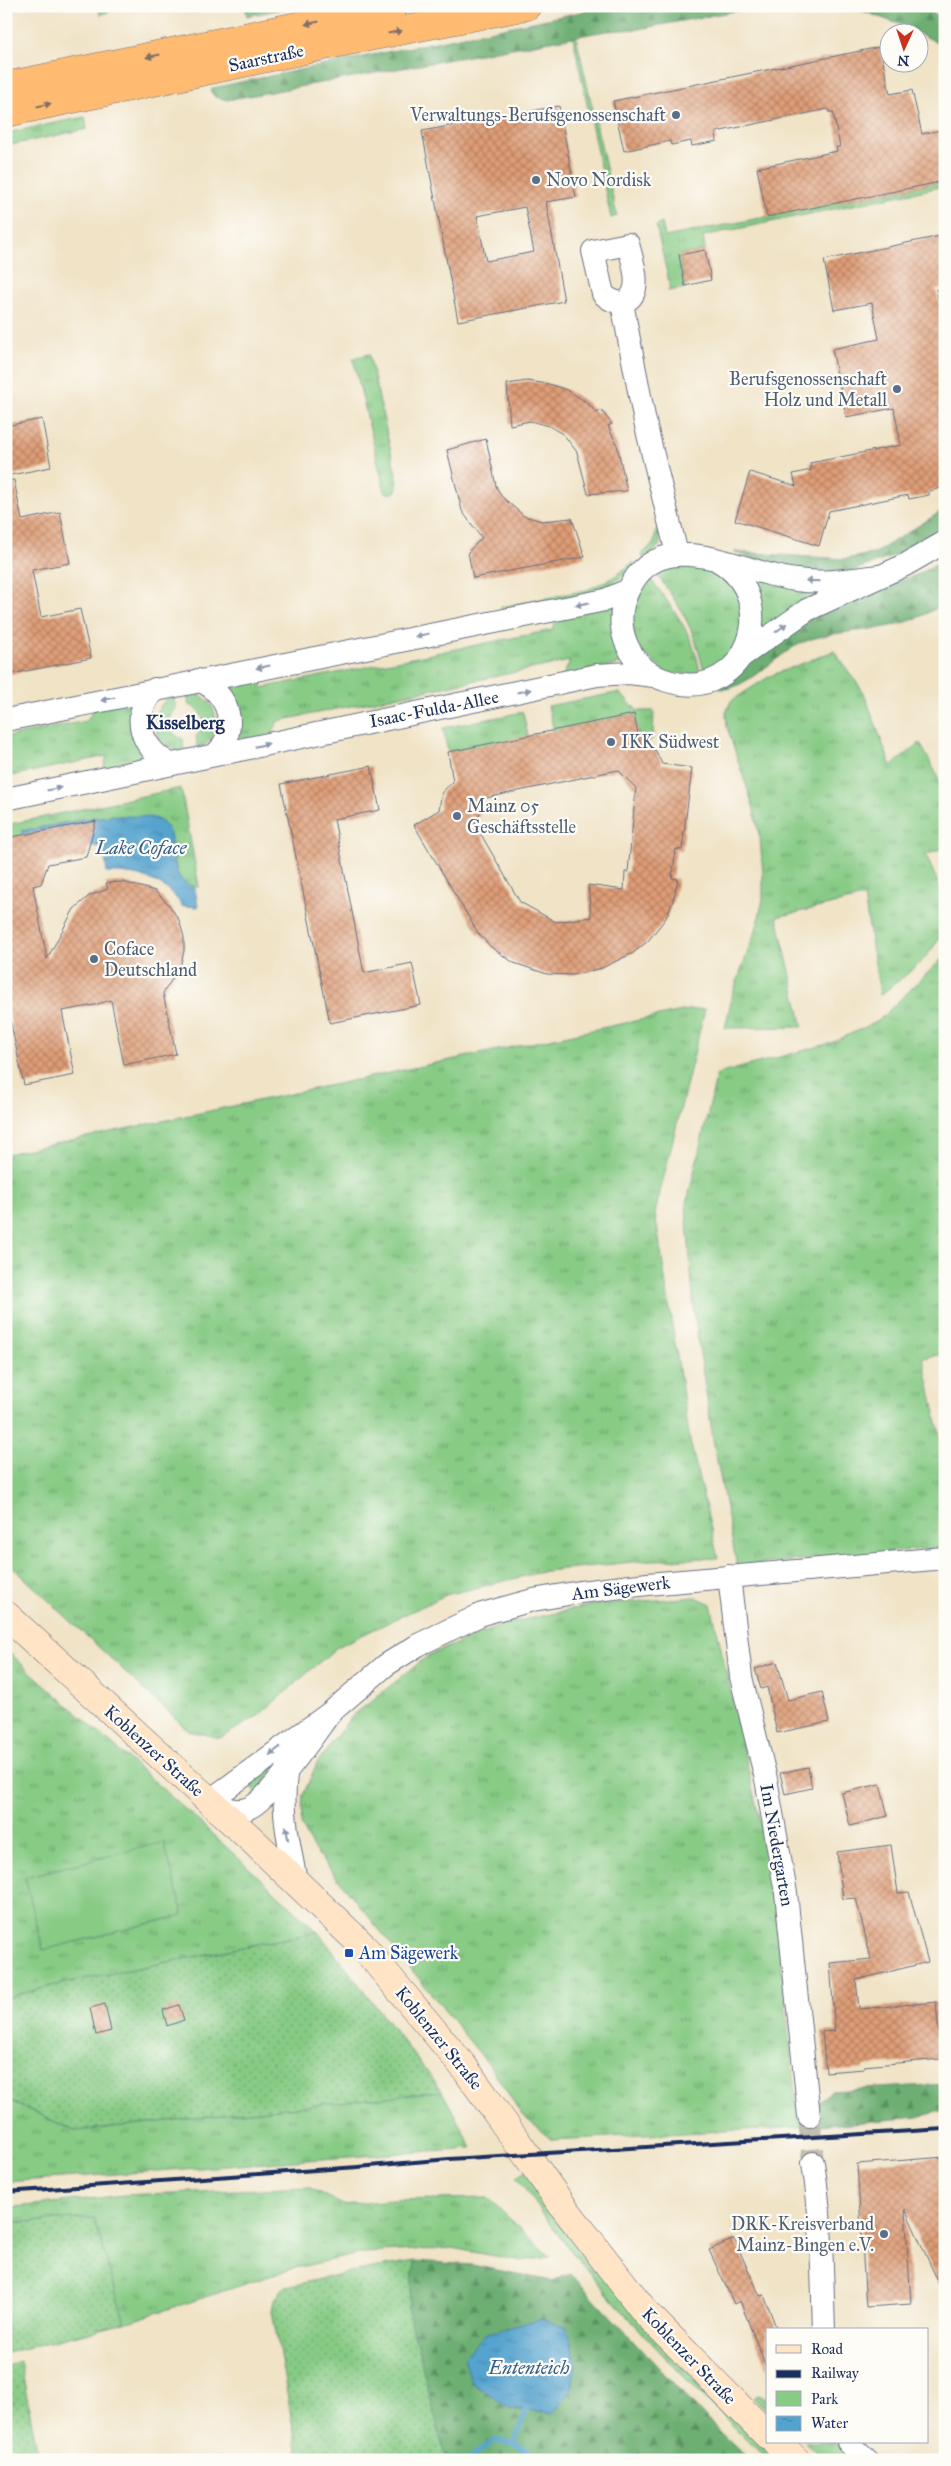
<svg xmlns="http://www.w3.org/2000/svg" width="951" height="2466" viewBox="0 0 951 2466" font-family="'IM FELL Great Primer',serif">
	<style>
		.grass { fill: url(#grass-tufts); stroke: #517d72 }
		.forest { fill: url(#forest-firs); stroke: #446f68; fill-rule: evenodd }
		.park { fill: #87cb85; stroke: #517d72 }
		.garden { fill: url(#garden-dots); stroke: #517d72 }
		.water { fill: url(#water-ripples); stroke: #386996 }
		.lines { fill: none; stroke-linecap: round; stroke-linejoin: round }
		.stream { stroke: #54a3ce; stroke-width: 5.5 }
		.building { fill: url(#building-cross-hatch); fill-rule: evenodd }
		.minor-tunnel { stroke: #c5bfb1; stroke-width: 22; stroke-dasharray: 22 11; stroke-linecap: butt }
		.minor-casing { stroke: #666e82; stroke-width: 24 }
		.secondary-casing { stroke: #666e82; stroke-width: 29 }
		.trunk-casing { stroke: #666e82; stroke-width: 29 }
		.minor { stroke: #fff; stroke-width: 22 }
		.secondary { stroke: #ffe4c6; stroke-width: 28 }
		.trunk { stroke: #ffbb71; stroke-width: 28 }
		.rail { stroke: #1b2f5e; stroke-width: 4 }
		.oneway { fill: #826e67 }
		.oneway2 { fill: #8d97ae }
		.service-dot { fill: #5c6f8a; stroke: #fdfcf7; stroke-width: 2 }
		.transit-dot { fill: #1a4fb4; stroke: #fdfcf7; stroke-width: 2 }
		.labels { text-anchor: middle; stroke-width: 4.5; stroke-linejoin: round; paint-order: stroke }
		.street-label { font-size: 18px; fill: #1b2f5e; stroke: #fdfcf7 }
		.service-label { font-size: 18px; fill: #4e5e75; stroke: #fdfcf7; text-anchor: start }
		.transit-label { font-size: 18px; fill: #164399; stroke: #fdfcf7; text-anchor: start }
		.neighbourhood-label { font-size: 19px; font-weight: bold; fill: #1b2f5e; stroke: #fdfcf7 }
		.water-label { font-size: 19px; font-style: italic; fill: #325d8b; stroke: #fdfcf7 }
	</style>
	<defs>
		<pattern id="grass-tufts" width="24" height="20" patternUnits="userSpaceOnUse" patternTransform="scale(1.25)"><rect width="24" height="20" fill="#87cb85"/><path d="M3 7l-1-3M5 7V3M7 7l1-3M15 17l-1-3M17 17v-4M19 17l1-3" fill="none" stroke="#6ea570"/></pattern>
		<pattern id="forest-firs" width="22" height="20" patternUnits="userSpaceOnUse" patternTransform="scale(1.25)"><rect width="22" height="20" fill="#6daf72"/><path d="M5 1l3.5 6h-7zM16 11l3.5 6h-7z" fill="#598f61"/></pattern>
		<pattern id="garden-dots" width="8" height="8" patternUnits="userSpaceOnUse" patternTransform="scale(1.25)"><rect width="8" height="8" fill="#87cb85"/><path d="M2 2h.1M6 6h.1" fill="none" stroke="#6ea570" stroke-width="1.8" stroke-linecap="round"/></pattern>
		<pattern id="water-ripples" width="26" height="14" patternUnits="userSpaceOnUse" patternTransform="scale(1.25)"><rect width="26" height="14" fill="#54a3ce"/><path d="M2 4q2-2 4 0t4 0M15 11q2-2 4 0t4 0" fill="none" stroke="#4585aa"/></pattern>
		<pattern id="building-cross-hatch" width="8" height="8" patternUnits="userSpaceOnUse" patternTransform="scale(1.25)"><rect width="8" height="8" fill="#df9d76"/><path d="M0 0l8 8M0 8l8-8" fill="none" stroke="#b48064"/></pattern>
	</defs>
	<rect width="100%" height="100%" fill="#fdfcf7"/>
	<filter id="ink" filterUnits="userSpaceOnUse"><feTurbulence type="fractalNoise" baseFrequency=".02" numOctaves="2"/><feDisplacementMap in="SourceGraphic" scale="10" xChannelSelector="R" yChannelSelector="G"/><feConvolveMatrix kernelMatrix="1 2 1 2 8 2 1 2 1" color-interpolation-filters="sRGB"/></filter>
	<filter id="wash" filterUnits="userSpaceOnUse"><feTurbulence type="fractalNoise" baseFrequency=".0096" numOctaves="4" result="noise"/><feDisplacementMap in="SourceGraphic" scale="20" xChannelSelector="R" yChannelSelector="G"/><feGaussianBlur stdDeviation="1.12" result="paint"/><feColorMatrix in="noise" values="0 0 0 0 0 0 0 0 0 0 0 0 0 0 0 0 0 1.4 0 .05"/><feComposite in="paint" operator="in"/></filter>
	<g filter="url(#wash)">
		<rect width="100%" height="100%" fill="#f0e3c6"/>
		<!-- grass -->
		<path class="grass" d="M100,6H125L100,15Z
			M576,36L617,216L611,218L573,37Z
			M85,117L87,129L6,146V133Z
			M945,181V186L703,236L705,250L679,255L685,288L668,291L670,286L656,226L662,223L665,237Z
			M369,354L398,483L396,491L391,494L385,492L384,488L353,358Z
			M661,529L659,546L645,560L641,555L654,543L656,530Z
			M634,562L637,566L602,591L502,613L501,607L587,590L612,578Z
			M704,563L737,587L746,628L726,664L704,672C694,627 681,607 654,571L663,566Z
			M746,575L830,586L762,635Z
			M649,577C671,606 697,637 700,675L666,673L635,646L630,605Z
			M615,604L628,662L562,678L570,661L278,721L270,739H246L240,737L228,680L266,673L261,688L552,630L560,612Z
			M834,651L864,693L891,766L920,743L945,790V847L926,855C932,870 941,887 945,903C951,946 910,972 880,995L864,897L777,917L803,1027L725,1028L733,993L757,926L763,899V873L760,838L753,806L727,727L726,713L731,701L770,676Z
			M186,691C219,694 227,734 198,750L196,736C208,726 204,710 189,705Z
			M615,693H620L638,711H654L653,738L645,745L641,746L634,714L554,731L548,706Z
			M173,694L176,708C164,718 168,734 183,739L184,752C151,747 145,712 173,694Z
			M132,699L144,763L102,773L107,756L6,777V737L86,721L95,708Z
			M523,712L528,737L448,752L443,728Z
			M181,788L199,887L186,885L178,876L171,841L145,817H93L22,831L23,835L6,838V825Z
			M945,956V1354L923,1358L945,1459V1547L737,1566L713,1439L694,1313L686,1206L717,1074L831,1043L878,1021Z
			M705,1009L655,1213L690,1441L718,1558L651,1560L546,1571L446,1595L337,1647L258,1716L220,1738L189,1731L6,1561V1154L687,1010Z
			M696,1597L711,1604L764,1839L777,1921L796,2103L816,2116L818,2126L552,2140L522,2115L493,2070L313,1848L301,1824L303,1795L317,1763L350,1718L429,1655L505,1624L592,1605Z
			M6,1650L195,1818L318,1932L59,1984L6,1998Z
			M277,1762L280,1765L257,1793L249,1784Z
			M442,2091L472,2148L6,2182V2099L75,2131Z
			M526,2171L780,2460H768C700,2395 635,2328 575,2256C554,2231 536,2203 516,2177Z
			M308,2187L343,2205L393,2200L488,2198L550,2257L521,2261L452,2248L364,2253L295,2268L125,2323L94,2218L6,2223V2208L124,2195Z
			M757,2395L767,2399V2410L754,2398Z
			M805,2442H838L854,2460H825Z"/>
		<!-- forest -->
		<path class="forest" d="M245,6H299L247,16Z
			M634,6H762L639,29L606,31L227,100L215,97L211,92L212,88L586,11Z
			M849,6H917L945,18V46L901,25Z
			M945,509V527L942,529L892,557L852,571L787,572L734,552L845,559L875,553Z
			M945,558V604C931,611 918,619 903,623C870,633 833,629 801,643C782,651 738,696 719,688L795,625L867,593L919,574Z
			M945,2084V2110L918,2117L818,2126L816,2116L819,2101L831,2091Z
			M415,2261L472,2265L552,2281L571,2274L707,2419L750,2460H457L445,2456L408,2310ZM565,2326L576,2362L571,2391L525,2411L510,2408L472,2382Z"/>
		<!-- park -->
		<path class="park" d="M164,1842L183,1915L43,1950L25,1877Z"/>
		<!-- garden -->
		<path class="garden" d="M318,1932L442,2091L75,2131L6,2099V1998L59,1984Z
			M94,2218L125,2323L6,2353V2223Z
			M415,2261L408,2310L445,2456L426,2460H299L272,2311L274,2299L282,2288L349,2272Z
			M20,2361L39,2460H19L6,2455V2366Z"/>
		<!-- water -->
		<path class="water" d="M113,815C124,817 151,815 159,820C183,833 160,876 195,888L198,907L182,906C166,880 136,872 107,873L103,847L89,846L27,857L22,831Z
			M539,2319L566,2326L576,2362L571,2391L553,2413L510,2408L471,2382L464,2357L485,2334Z"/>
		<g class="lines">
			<!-- stream -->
			<path class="stream" d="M514,2445L548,2460
				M468,2460L494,2440L514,2445L525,2411"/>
		</g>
		<g id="blocks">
			<!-- building -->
			<path class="building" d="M880,47L890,94L912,90L922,134L945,129V181L767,217L757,168L837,151L836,147H840L833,112H829L828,109L716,132L717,141L692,146L691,141L671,145L670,141L624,151L613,101Z
				M559,106L576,197L546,202L564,301L458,321L422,131ZM525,207L534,252L486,261L477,216Z
				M945,235V287L936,289L945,330V487L929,491V495L909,499L908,495L829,511L819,546L735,520L750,472L796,486L793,474L811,470L810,463L901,445L894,408L846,417L832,349L879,339L872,303L834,310L824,260Z
				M705,250L711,280L685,286L679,255Z
				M527,381L549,384L567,390L586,402L597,413L601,410L612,424L608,426L617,445L627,491L588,494L577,452L564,435L549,426L530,421L510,425L507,384Z
				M42,419L51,467L6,476V426Z
				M486,439L496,486L501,496L524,516L542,521L572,518L585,557L473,578L468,552L482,538L462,511L447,450Z
				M14,480L22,520L60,512L70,563L32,570L41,617L80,609L91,658L6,675V481Z
				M634,714L640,744L656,751L662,764L692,768L682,850L676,849L672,878L678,879L673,901L666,918L648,941L633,953L602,968L572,975L547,974L514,963L491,947L478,933L414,825L439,810L442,792L453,782L448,752ZM618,770L636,788L628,872H625L624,890L588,885L591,917L556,922L520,902L475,824L482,809L481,799Z
				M371,766L380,810L334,819L364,973L412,963L421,1005L330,1023L281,784Z
				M96,821L86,857L48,864L41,884L33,886L47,959L74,909L89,896L108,889L106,883L123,882L155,891L169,905L179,920L184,937V951L180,967L163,993L176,1054L124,1065L111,1000L95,1005L62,1011L75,1075L24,1085L6,1000V838Z
				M777,1662L788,1700L822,1692L829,1722L777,1733L767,1687L761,1689L755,1669Z
				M808,1767L812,1788L785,1794L780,1773Z
				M880,1784L888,1816L850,1826L842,1793Z
				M891,1845L898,1893L909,1892L928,1962L856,1980L859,2009L936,2002L941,2059L864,2066V2069L826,2072L822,2032L835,2031L830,1963L871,1959L856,1898L843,1899L837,1852Z
				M105,2004L111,2031L96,2035L90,2008Z
				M179,2005L184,2020L167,2026L163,2010Z
				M945,2157V2297L905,2209L911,2304L866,2307L857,2164Z
				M734,2239L760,2296L764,2295L777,2330H767V2369L740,2301L734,2304L709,2250Z"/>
		</g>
	</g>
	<g filter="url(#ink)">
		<use href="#blocks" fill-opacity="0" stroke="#666e82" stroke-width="1"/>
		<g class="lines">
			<!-- minor-tunnel -->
			<path class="minor-tunnel" d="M809,2116L813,2163"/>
			<!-- minor casing -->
			<g class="minor-casing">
				<path id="minor" d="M628,244C632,260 645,293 624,302C617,304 608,299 603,294L593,251Z
					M622,303L645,422L677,554
					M717,560C785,599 746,702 671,682C655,678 640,668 632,654C620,636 618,613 627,593C659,519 742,574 796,580C824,584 852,579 879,576
					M742,656L807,610L905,565L945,542
					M198,680C230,692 240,731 215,755
					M155,689C129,717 141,747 170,764
					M6,720L605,600L628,590
					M6,799L597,675L629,673L654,676
					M729,1576L741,1677L766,1779L786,1893L809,2116
					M330,1713C315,1733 267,1804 246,1809C233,1813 221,1806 209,1801L330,1713L386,1665L418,1645L482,1614L533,1600L580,1592L648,1584L945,1558
					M287,1769C280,1807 289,1844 296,1881
					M813,2163C822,2218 822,2274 824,2330
					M848,2442L867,2460"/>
			</g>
			<!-- secondary casing -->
			<g class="secondary-casing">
				<path id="secondary" d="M6,1615L251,1839L362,1945L464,2067L562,2205L646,2313L767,2435
					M776,2442L796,2460"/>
			</g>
			<!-- trunk casing -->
			<g class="trunk-casing">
				<path id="trunk" d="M6,86L394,6
					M6,113L348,41L527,6"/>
			</g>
			<!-- minor -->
			<use href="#minor" class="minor"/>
			<!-- secondary -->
			<use href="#secondary" class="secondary"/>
			<!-- trunk -->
			<use href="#trunk" class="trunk"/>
			<!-- rail -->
			<path class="rail" d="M6,2192L358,2167L449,2159L945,2129"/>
		</g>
		<!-- one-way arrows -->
		<defs><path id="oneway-solid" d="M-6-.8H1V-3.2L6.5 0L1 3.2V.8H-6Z" transform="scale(1.25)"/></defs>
		<g class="oneway">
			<use href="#oneway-solid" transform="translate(312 23) rotate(168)"/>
			<use href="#oneway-solid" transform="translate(395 32) rotate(-11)"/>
			<use href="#oneway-solid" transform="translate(153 56) rotate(168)"/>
			<use href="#oneway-solid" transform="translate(44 105) rotate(-12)"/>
		</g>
		<g class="oneway2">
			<use href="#oneway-solid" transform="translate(813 581) rotate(-178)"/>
			<use href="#oneway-solid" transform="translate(582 604) rotate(169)"/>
			<use href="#oneway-solid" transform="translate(781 628) rotate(-37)"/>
			<use href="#oneway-solid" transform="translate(422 635) rotate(168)"/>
			<use href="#oneway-solid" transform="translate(263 667) rotate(169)"/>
			<use href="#oneway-solid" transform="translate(524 691) rotate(-12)"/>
			<use href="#oneway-solid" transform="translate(108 699) rotate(168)"/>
			<use href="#oneway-solid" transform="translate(262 745) rotate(-13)"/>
			<use href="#oneway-solid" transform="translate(54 789) rotate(-12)"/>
			<use href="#oneway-solid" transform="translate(275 1751) rotate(142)"/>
			<use href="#oneway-solid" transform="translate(287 1833) rotate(-100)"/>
		</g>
	</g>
	<!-- markers -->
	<g class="service-dot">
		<circle cx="676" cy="115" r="5"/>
		<circle cx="536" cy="180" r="5"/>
		<circle cx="897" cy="389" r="5"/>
		<circle cx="611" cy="742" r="5"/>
		<circle cx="457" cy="816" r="5"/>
		<circle cx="94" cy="959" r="5"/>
		<circle cx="884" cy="2234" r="5"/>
	</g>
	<rect class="transit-dot" x="344" y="1948" width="10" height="10" rx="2.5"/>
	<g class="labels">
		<!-- street labels -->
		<g class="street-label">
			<text transform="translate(266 58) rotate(-12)" y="6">Saarstraße</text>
			<text transform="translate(434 709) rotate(-11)" y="6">Isaac-Fulda-Allee</text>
			<text transform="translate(621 1588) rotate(-7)" y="6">Am Sägewerk</text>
			<text transform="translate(154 1751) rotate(42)" y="6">Koblenzer Straße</text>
			<text transform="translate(777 1845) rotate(80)" y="6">Im Niedergarten</text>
			<text transform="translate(439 2038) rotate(51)" y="6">Koblenzer Straße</text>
			<text transform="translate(689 2356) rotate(46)" y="6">Koblenzer Straße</text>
		</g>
		<!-- service labels -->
		<g class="service-label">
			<text x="666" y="121" text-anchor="end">Verwaltungs-Berufsgenossenschaft</text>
			<text x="546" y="186">Novo Nordisk</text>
			<text x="887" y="385" text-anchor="end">Berufsgenossenschaft<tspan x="887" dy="21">Holz und Metall</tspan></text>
			<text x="621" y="748">IKK Südwest</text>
			<text x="467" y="812">Mainz 05<tspan x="467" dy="21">Geschäftsstelle</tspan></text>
			<text x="104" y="955">Coface<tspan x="104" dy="21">Deutschland</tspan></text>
			<text x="874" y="2230" text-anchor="end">DRK-Kreisverband<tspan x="874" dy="21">Mainz-Bingen e.V.</tspan></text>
		</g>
		<!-- transit labels -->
		<g class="transit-label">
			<text x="359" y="1959">Am Sägewerk</text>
		</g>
		<!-- neighbourhood labels -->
		<g class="neighbourhood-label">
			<text x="185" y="729">Kisselberg</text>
		</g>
		<!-- water labels -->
		<g class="water-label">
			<text x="141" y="854">Lake Coface</text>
			<text x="529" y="2374">Ententeich</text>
		</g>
	</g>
	<!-- margin -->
	<rect width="951" height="2466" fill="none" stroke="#fdfcf7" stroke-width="25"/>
	<!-- legend -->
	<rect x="766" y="2328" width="162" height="115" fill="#fdfcf7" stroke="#a3aaba"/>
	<rect x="776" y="2345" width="25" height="8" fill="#ffe4c6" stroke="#a3aaba"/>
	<text x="811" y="2354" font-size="15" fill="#1b2f5e">Road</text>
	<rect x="776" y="2370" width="25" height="8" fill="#1b2f5e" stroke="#a3aaba"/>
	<text x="811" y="2378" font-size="15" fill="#1b2f5e">Railway</text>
	<rect x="776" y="2391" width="25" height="15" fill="#87cb85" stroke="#a3aaba"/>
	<text x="811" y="2404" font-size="15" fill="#1b2f5e">Park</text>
	<rect x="776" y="2416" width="25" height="15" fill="url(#water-ripples)" stroke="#a3aaba"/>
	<text x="811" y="2428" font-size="15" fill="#1b2f5e">Water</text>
	<!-- north arrow -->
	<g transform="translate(904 48) rotate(183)"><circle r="24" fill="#fdfcf7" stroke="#a3aaba"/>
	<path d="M0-4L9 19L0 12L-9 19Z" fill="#c8321e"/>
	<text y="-8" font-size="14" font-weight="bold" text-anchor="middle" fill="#1b2f5e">N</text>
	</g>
</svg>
